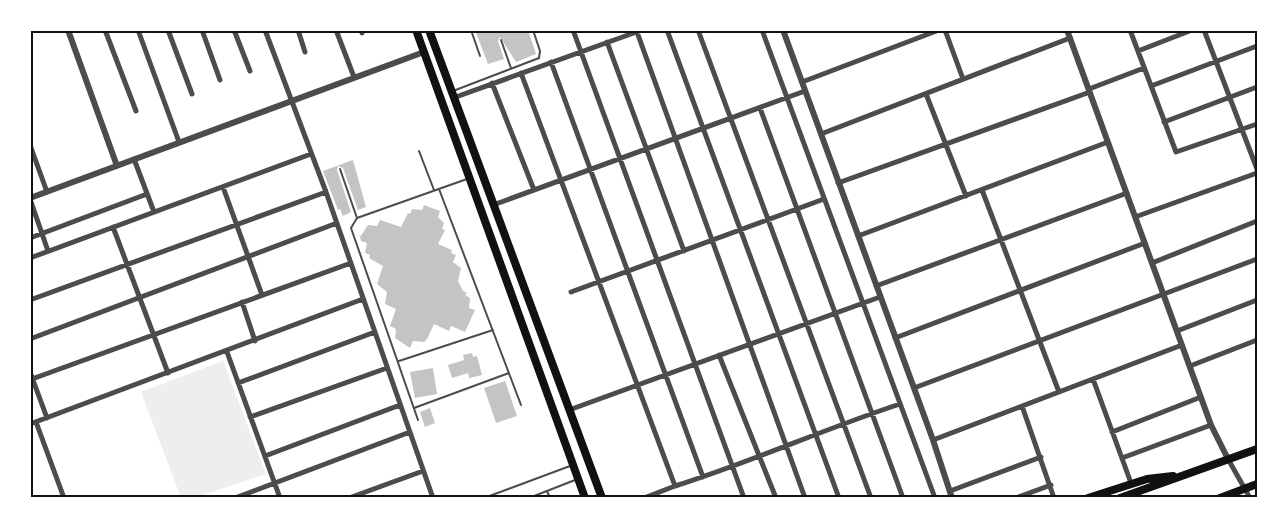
<svg xmlns="http://www.w3.org/2000/svg" width="1287" height="528" viewBox="0 0 1287 528" font-family="Quicksand,sans-serif">
	<style>
		.green { fill: #eee }
		.building { fill: #c4c4c4 }
		.lines { fill: none; stroke-linecap: round; stroke-linejoin: round }
		.service { stroke: #4c4c4c; stroke-width: 2 }
		.minor { stroke: #4c4c4c; stroke-width: 5 }
		.tertiary { stroke: #4c4c4c; stroke-width: 6 }
		.secondary { stroke: #111; stroke-width: 8 }
		.primary { stroke: #111; stroke-width: 8 }
		.neatline { fill: none; stroke: #111; stroke-width: 2 }
	</style>
	<rect width="100%" height="100%" fill="#fff"/>
	<!-- green -->
	<path class="green" d="M223,361L266,474L194,498H181L141,392Z"/>
	<!-- building -->
	<path class="building" d="M475,30H528L536,54L516,62L500,37L498,41L504,59L488,64Z
		M353,160L366,207L358,210L343,168L338,166L337,170L351,212L343,216L340,209L338,210L323,171Z
		M424,205L440,211L438,217L444,223L442,229L445,230L438,244L452,250L451,253L456,255L453,262L461,268L458,281L463,291L467,293L465,295L470,298L469,308L475,310L465,332L451,326L449,331L434,324L427,339L424,342L413,341L410,348L395,338L396,329L390,326L396,309L385,304L387,292L377,284L383,266L369,258L370,255L365,253L367,243L361,241L360,237L368,225L377,226L380,220L401,227L408,213L410,214L412,209L422,210Z
		M472,353L473,357L477,356L482,375L469,378L468,373L452,378L448,365L464,360L463,355Z
		M433,368L437,394L415,398L410,372Z
		M505,381L517,416L496,423L484,388Z
		M430,408L435,423L425,427L420,412Z"/>
	<g class="lines">
		<!-- service -->
		<path class="service" d="M471,30L480,56
			M501,40L511,68
			M453,91L539,58L540,51L533,30
			M419,151L434,190
			M340,169L357,218
			M439,189L521,405
			M399,361L493,330
			M414,408L509,373
			M418,420L351,228L357,218L467,179
			M547,491L550,498
			M484,498L570,466
			M529,498L575,480"/>
		<!-- minor -->
		<path class="minor" d="M105,30L136,111
			M138,30L179,142
			M168,30L192,94
			M202,30L220,80
			M234,30L250,71
			M265,30L326,192L433,498
			M298,30L305,52
			M336,30L354,77
			M361,30L362,33
			M573,30L744,498
			M667,30L839,498
			M698,30L871,498
			M762,30L935,498
			M945,30L963,79
			M1130,30L1176,152L1257,124
			M1204,30L1257,169
			M637,32L805,498
			M607,42L684,251
			M1138,51L1192,30
			M551,62L703,477
			M521,73L675,486L644,498
			M802,82L939,30
			M492,83L534,190
			M1151,86L1257,46
			M1089,89L1144,68
			M926,94L966,196
			M453,98L642,30
			M760,108L903,498
			M1164,122L1257,87
			M821,134L1070,38
			M30,145L47,192
			M134,159L154,212
			M838,183L1090,92
			M223,187L262,295
			M982,190L1059,392
			M30,199L48,251
			M493,205L805,91
			M1135,217L1257,173
			M113,227L168,373
			M858,236L1108,142
			M30,238L147,194
			M30,258L311,154
			M1152,263L1257,221
			M876,286L1127,193
			M571,292L824,199
			M30,300L326,192
			M242,302L255,341
			M1177,331L1257,300
			M895,338L1145,243
			M30,339L337,223
			M227,352L280,498
			M719,355L776,498
			M1190,366L1257,340
			M30,372L47,418
			M32,379L351,263
			M1093,379L1131,483
			M238,383L375,332
			M914,388L1257,259
			M1022,406L1054,498
			M569,410L880,297
			M250,417L387,368
			M36,422L64,498
			M30,424L363,299
			M1112,432L1201,397
			M933,440L1182,345
			M265,456L400,405
			M1122,458L1211,425
			M1228,459L1250,498
			M675,486C751,462 824,429 900,404
			M950,491L1041,457
			M235,498L410,432
			M349,498L423,471
			M1016,498L1051,485"/>
		<!-- tertiary -->
		<path class="tertiary" d="M68,30L117,166
			M783,30L933,440L952,498
			M1067,30L1211,425L1228,459
			M30,198L424,52"/>
		<!-- secondary -->
		<path class="secondary" d="M1088,498L1147,479L1173,476
			M1120,498L1257,449
			M1220,498L1257,484"/>
		<!-- primary -->
		<path class="primary" d="M416,30L585,498
			M429,30L602,498"/>
	</g>
	<!-- border -->
	<rect width="1287" height="528" fill="none" stroke="#ffffff" stroke-width="63"/>
	<rect x="32" y="32" width="1224" height="464" class="neatline"/>
</svg>
